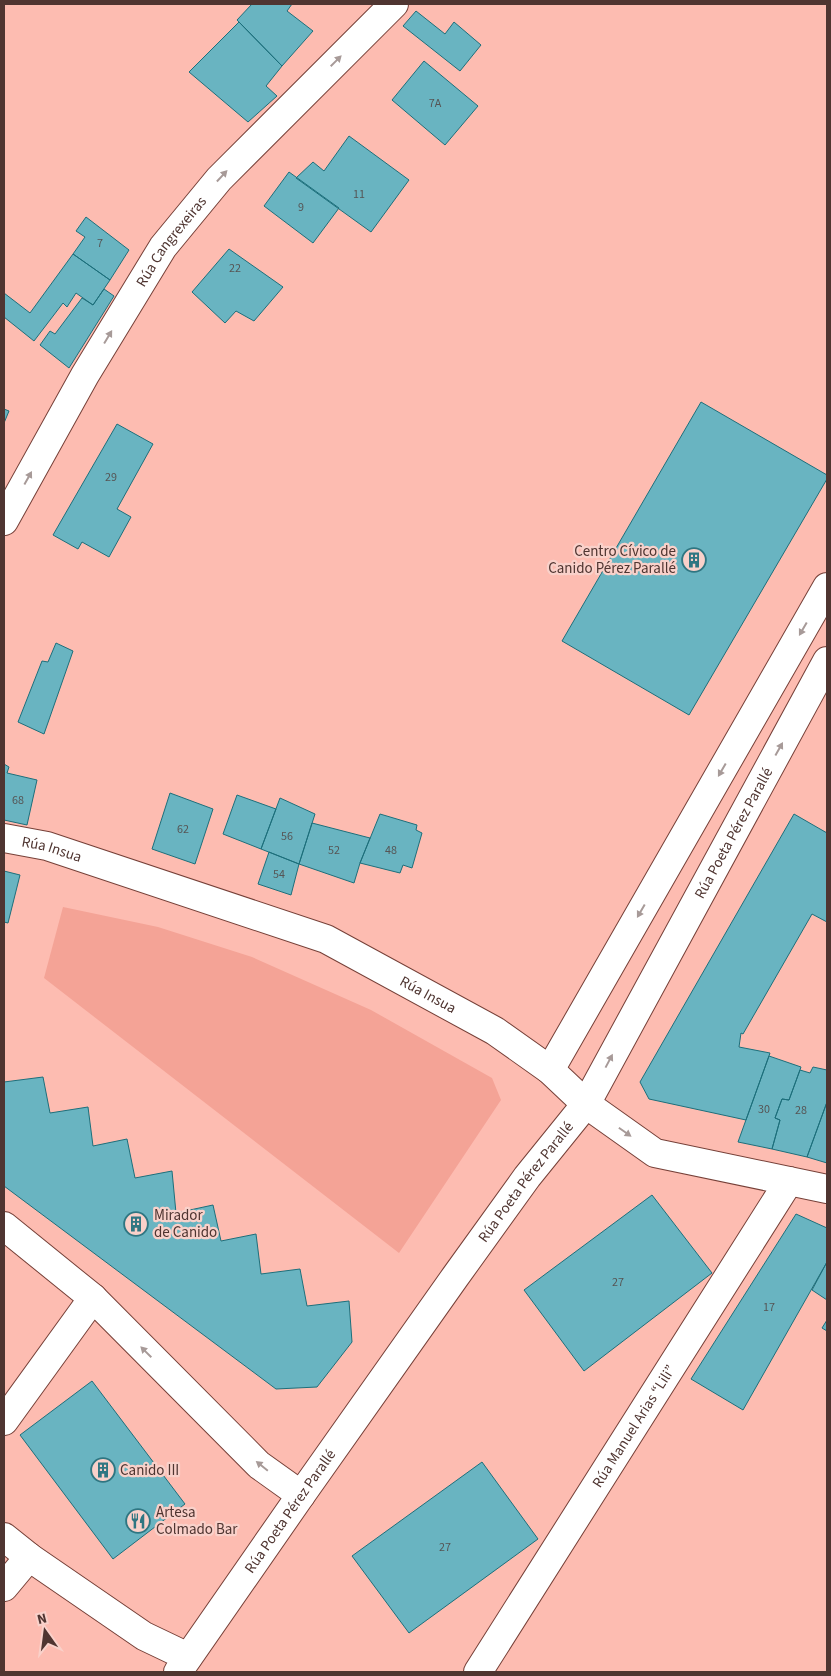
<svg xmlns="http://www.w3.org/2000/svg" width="831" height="1676" viewBox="0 0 831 1676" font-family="'Source Sans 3',sans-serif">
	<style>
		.green { fill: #f4a396 }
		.building { fill: #69b4c1; stroke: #1d6f7b }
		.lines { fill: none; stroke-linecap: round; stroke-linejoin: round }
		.minor-casing { stroke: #764038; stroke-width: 30 }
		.minor { stroke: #fff; stroke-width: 28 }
		.oneway { fill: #a79a98 }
		.labels { text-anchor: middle; stroke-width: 4.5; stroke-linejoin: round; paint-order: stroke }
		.number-label { font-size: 12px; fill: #565555 }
		.street-label { font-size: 15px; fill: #4f3531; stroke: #f9d1ca }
		.poi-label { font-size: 15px; fill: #4f3531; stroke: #f9d1ca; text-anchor: start }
	</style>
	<rect width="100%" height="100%" fill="#fdbcb1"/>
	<!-- green -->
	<path class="green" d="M63,907L158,927L252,957L371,1010L492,1078L501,1100L399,1253L44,978Z"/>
	<!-- building -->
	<path class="building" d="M252,4H292L287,11L313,31L282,66L237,20Z
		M416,11L445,34L454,22L481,45L460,71L403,26Z
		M239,22L282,66L266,86L277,96L248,122L189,72Z
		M424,61L478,106L445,145L392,100Z
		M349,136L409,180L371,232L296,178L313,162L324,171Z
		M289,172L339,208L313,243L264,206Z
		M86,217L129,250L110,280L73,254L85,237L76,231Z
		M229,249L283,287L254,321L236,311L225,323L192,292Z
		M73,254L110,280L93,305L76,293L67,307L63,303L34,341L4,317V293L30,313Z
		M104,289L114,296L69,368L40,345L50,331L55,334L82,298L93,305Z
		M701,402L827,475V479L689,715L562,641Z
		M4,409L9,411L4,423Z
		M117,424L153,444L117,509L131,517L109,557L82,542L78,549L53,535Z
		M56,643L73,651L44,734L18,722L42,661L48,662Z
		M4,764L9,767L7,773L37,780L27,825L4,820Z
		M170,793L213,809L195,864L152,849Z
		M237,795L276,809L261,849L223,834Z
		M280,798L315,814L299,864L261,849Z
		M380,814L417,825L416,830L422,833L412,868L403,865L400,873L360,863Z
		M794,814L827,833V922L812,914L743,1034L741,1033L739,1047L770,1053L746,1120L649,1099L640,1082Z
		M312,823L370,838L360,863L354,883L299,864Z
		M269,852L299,864L291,895L258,884Z
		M4,871L20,875L8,923L4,922Z
		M769,1056L801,1067L789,1100L782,1099L775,1118L780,1120L772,1149L738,1142Z
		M813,1067L827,1070V1102L807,1157L772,1149L780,1120L775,1118L782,1099L789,1100L800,1070L810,1073Z
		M43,1077L50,1113L88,1107L93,1146L127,1139L135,1178L172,1171L176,1213L213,1205L221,1241L256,1234L261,1274L300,1269L307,1306L349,1301L352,1342L317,1387L276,1389L4,1186V1082Z
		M827,1102V1163L807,1157Z
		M652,1195L712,1273L584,1371L524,1290Z
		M796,1214L827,1228V1262L743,1410L691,1379Z
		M827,1262V1300L812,1290Z
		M827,1320V1331L822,1328Z
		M92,1381L185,1504L113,1559L20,1435Z
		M482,1462L538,1539L409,1633L352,1556Z"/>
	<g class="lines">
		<!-- minor casing -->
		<g class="minor-casing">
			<g id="minor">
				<path id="s1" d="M4,521L85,375L163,247L219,179L394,4"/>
				<path id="s2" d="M4,838L47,846L326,939L495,1031L550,1070L586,1104L655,1153L827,1189"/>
				<path d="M550,1070L827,587"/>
				<path d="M4,1226L93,1298L259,1465L301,1495"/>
				<path d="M4,1421L93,1298"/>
				<path d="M4,1537L29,1557L144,1636L188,1657"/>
				<path d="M4,1587L29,1557"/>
				<path id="s3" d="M178,1672L301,1495L455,1277L527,1177L586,1104L827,661"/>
				<path id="s4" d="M478,1672L789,1181"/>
			</g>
		</g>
		<!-- minor -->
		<use href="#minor" class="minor"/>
	</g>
	<!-- one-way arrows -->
	<defs><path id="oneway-solid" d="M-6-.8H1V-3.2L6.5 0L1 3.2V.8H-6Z" transform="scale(1.25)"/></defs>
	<g class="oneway">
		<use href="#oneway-solid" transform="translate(336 61) rotate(-45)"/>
		<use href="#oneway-solid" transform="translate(222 176) rotate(-47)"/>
		<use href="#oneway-solid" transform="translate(108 337) rotate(-59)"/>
		<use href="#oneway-solid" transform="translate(28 478) rotate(-61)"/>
		<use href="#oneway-solid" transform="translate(803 629) rotate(120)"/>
		<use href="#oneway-solid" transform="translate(779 749) rotate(-61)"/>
		<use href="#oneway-solid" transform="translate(722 770) rotate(120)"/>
		<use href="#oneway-solid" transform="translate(641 911) rotate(120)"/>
		<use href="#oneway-solid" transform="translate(609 1061) rotate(-62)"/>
		<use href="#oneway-solid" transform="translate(625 1132) rotate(35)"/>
		<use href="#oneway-solid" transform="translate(146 1352) rotate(-135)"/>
		<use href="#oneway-solid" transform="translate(262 1466) rotate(-141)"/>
	</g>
	<!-- icons -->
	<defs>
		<g id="building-ring" transform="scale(1.25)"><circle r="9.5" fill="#f9d1ca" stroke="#2f7682" stroke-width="1.5"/><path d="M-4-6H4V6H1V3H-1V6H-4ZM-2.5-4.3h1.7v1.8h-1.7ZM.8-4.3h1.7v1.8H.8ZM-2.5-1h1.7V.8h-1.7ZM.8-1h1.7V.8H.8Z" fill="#2f7682"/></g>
		<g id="restaurant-ring" transform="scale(1.25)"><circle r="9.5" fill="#f9d1ca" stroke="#2f7682" stroke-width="1.5"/><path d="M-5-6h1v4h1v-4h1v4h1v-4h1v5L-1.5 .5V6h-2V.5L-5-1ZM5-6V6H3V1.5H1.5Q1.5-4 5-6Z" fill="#2f7682"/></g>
	</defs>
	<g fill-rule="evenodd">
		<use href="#building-ring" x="694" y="560"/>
		<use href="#building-ring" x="136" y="1224"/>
		<use href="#building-ring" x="103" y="1470"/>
		<use href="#restaurant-ring" x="138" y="1521"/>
	</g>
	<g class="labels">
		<!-- number labels -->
		<g class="number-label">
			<text x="435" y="107">7A</text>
			<text x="359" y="198">11</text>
			<text x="301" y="211">9</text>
			<text x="100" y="247">7</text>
			<text x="235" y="272">22</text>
			<text x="111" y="481">29</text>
			<text x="18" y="804">68</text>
			<text x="183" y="833">62</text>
			<text x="287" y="840">56</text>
			<text x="334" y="854">52</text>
			<text x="391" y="854">48</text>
			<text x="279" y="878">54</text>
			<text x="764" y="1113">30</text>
			<text x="801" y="1114">28</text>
			<text x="618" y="1286">27</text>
			<text x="769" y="1311">17</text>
			<text x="445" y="1551">27</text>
		</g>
		<!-- street labels -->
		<g class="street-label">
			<text dy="5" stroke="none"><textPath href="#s1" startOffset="326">Rúa Cangrexeiras</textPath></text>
			<text dy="5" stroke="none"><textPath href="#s3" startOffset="1008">Rúa Poeta Pérez Parallé</textPath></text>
			<text dy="5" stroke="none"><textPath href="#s2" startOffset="49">Rúa Insua</textPath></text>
			<text dy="5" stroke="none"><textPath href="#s2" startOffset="454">Rúa Insua</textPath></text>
			<text dy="5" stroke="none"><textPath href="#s3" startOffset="601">Rúa Poeta Pérez Parallé</textPath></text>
			<text dy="5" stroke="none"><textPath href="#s4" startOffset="291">Rúa Manuel Arias “Lili”</textPath></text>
			<text dy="5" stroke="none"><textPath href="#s3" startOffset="196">Rúa Poeta Pérez Parallé</textPath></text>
		</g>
		<!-- poi labels -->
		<g class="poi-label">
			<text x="676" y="556" text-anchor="end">Centro Cívico de<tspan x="676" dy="17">Canido Pérez Parallé</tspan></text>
			<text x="154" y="1220">Mirador<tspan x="154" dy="17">de Canido</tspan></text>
			<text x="120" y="1475">Canido III</text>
			<text x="156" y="1517">Artesa<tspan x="156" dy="17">Colmado Bar</tspan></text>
		</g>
	</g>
	<!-- border -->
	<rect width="831" height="1676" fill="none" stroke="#4f3531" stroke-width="10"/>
	<!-- north arrow -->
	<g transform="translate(45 1631) rotate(346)" stroke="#f9d1ca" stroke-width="4" paint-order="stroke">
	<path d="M0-4L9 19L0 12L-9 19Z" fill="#4f3531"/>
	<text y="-8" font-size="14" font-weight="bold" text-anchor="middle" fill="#4f3531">N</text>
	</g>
</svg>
